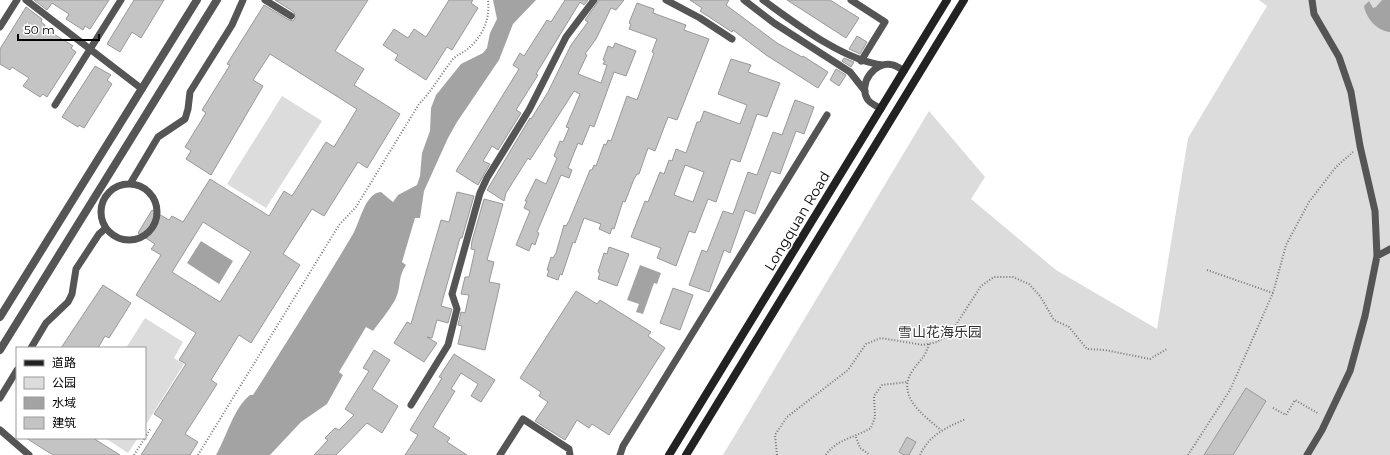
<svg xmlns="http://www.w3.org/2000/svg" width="1390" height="455" viewBox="0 0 1390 455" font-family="Montserrat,'Noto Sans SC',sans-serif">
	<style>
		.green { fill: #dcdcdc }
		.water { fill: #a3a3a3 }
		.building { fill: #c4c4c4; stroke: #999; fill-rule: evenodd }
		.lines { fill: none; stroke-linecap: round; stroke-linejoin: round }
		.path { stroke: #777; stroke-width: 2; stroke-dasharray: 1 2; stroke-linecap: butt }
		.service { stroke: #555; stroke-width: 7 }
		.tertiary { stroke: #555; stroke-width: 8 }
		.secondary { stroke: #222; stroke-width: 8 }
		.labels { text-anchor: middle; stroke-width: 3; stroke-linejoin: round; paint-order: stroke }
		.street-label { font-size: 14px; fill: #000; stroke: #fff }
		.park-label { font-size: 14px; fill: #333; stroke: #fff }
	</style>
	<rect width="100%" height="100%" fill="#fff"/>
	<!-- green -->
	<path class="green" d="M1259,0H1390V455H723L929,111L985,177L971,199L1056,270L1157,329L1188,138L1267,6Z
		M282,96L322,121L266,208L227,184Z
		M145,318L183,342L174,358L184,364L145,426V348H126Z
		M105,438H138L128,453Z"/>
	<!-- water -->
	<path class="water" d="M493,0H536L513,24L499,60L457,122L448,138L424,191L420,218H415L402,262L406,265C397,278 402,287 395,300C389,311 380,321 373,331L366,327L339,372L343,375L327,404L301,422L270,455H216C227,436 233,409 250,395H253C287,342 321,288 353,234C360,222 365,193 381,192L393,202L398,195L417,185L420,176L422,153L430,131L431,108L436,95L461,64L483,53L487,48L490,33L497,19Z
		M1382,0H1390V32C1377,31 1366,18 1364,6L1369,1L1373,8L1376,7Z
		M201,241L233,261L219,284L187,263Z
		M640,265L661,273L657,284L654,283L643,314L636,312L639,304L627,300Z"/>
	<!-- building -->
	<path class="building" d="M34,0H109L90,29L85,26L83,30L66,19L69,14L52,3L47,10Z
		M134,0H164L141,38L132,32L120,52L107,44Z
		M275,0H368L335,51L364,69L354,85L400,114L367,168L358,162L324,216L312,209L283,254L300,265L251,343L239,335L211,380L217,384L185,434L198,442L190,455H141L163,420L154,414L186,364L179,360L196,333L136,295L161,255L151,249L155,244L138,233L152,210L169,220L172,216L183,222L210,179L269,216L284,191L292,196L326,142L334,147L357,109L270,54L253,80L263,86L211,175L186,159L191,151L185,147L206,113L202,110L230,65L227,64L264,5L289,20L293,21L295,18L294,12ZM203,222L251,252L220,302L172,272Z
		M449,0H473L471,3L478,8L452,50L447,47L426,80L395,60L398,55L383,45L394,29L408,38L414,29L426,37Z
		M565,0H588L584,5L580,2L536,74L538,75L516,110L521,113L498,150L492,146L483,161L490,164L478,185L456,171L519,69L513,65L520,53L524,56L547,20L551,22Z
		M599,0H624L616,10L611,8L596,39L585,54L587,55L578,74L601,83L607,65L603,64L605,61L603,60L608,46L613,48L615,43L636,51L626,76L614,72L594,127L590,125L582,145L578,143L568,168L572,170L569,178L561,175L537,232L539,233L535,245L532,243L529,251L516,245L530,211L524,208L527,201H525L536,179L546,184L557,158L554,156L560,141L563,142L569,128L566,127L580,94L574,91L530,160L528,158L506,193L504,201L487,190L530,118L531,119L548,92L571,45L588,22L585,20Z
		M690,0H729L726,5L777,43L802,57L803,56L828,72L818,88L766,55L733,30L732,32L700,11L702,8Z
		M787,0H830L859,18L846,38Z
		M637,3L654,9L653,13L686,25L684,30L709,39L677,120L668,117L655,151L648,148L639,174H637L634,179L625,202L623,201L614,229L612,228L610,234L599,229L601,224L584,218L575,243L573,242L562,275L560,274L558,280L547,276L549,270H547L551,257L553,258L556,253L564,225L566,226L569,221L590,170H592L594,165L596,166L604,144L606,145L608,140L611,141L627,96L637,100L654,53L652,52L657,39L629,29L631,24L629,23Z
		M26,7L42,19L41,22L45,25L44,28L73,46L71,48L76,52L47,97L43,94L40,97L23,86L29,78L12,67L10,70L0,64V49Z
		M857,36L867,42L860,54L849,49Z
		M844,58L854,62L851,67L842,61Z
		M731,59L751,65L748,72L780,83L767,117L757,114L740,162L731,159L716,202L708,199L695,233L689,231L676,266L657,258L661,248L631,237L645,201L648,202L660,172L664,174L669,160L672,161L676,149L686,153L697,122H700L704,111L740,124L747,105L718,94ZM685,165L704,172L693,202L674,195Z
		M95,66L111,75L107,80L112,84L84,128L79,125L78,127L62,117Z
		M836,69L846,75L839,86L830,80Z
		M795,100L814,107L804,134L796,131L780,174L771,171L755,214L745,210L730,253L724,250L709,292L689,285L702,250L707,252L723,211L733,214L748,172L757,175L773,132L782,135Z
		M457,192L474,196L462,238H460L441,306L452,309L448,323L437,320L432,338L427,337L437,343L424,362L394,343L407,322L411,324L441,220L449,222Z
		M484,199L503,204L487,260L494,262L489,282L500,284L485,350L458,344L462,326L458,325L461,312L465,313L469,295L461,294L465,277H469L475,250L471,249L472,241Z
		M609,247L629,254L617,286L598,279L600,273L598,272L604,253L607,254Z
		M103,285L131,303L109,338L105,336L98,348H61Z
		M673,288L693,295L680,330L660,323Z
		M576,291L597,304L600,300L651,332L648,336L665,348L609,435L592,424L589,428L577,420L565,440L535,421L548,402L539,396L541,392L520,378Z
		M374,350L390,360L372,389L398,406L382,433L367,423L336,455H314L328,440L325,438L335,428L339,430L354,415L345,409L369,371L363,368Z
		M454,354L495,380L481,402L471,396L478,384L461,373L451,389L455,391L433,427L450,438L447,442L467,455H405L418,435L410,430L442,378L439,377Z
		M1246,388L1266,401L1233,455H1204Z
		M907,437L916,442L909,455H904L899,452Z
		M26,438H93L120,455H53Z"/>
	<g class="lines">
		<!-- path -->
		<path class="path" d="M1207,270L1273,293
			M929,344C924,360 921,358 913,370C895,395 923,415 941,430
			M1273,408L1286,415L1295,400L1319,414
			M856,437L860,448L870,455
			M145,438L151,428
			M134,455L145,438
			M198,455L339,225L356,207L419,104C432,91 441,74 453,59C458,54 465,52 470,47C484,34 490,18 488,0
			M777,455L775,435L787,417L848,370L866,344L881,338L923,345L937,342L950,334L981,286L994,277H1013L1029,284L1040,296L1054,320L1069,327L1087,349L1105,350L1150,359L1167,349
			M826,455C835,440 856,437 871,428L875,417L874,396L882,385L907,382
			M920,455C929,435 947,427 966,419
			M1188,455L1230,390L1273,293L1286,245L1309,202L1336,167L1353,152"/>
		<!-- service -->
		<path class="service" d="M26,0L142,89
			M265,0L291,16
			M666,0L700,18L732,39
			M744,0L774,23L850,72L865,91
			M763,0C795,23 844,61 883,65
			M851,0L885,22L861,61
			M0,27L17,0
			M55,105L121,0
			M881,109C877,106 871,104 868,100C857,84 875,60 893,65C897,66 901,69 904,71
			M130,184L158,137L185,119L188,109L190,92L232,25L243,0
			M101 212a28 28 0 1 1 56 0a28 28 0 1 1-56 0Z
			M1377,256L1390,249
			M31,348L46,323L68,302L72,294L76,269L99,234L106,228
			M0,398L17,370
			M411,405L448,345L457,309L452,294L480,193L487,178L529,110L566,37L594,0
			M0,430L29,455
			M500,455L523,419L569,449L570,455
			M620,455L623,446L827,115
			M1307,455L1322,430L1350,371L1365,316L1377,256L1375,211L1360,146L1351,92L1339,57L1314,14L1312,0"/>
		<!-- tertiary -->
		<path class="tertiary" d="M0,317L197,0
			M0,350L217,0"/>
		<!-- secondary -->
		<path class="secondary" d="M669,455L947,0
			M686,455L964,0"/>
	</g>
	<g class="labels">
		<!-- street labels -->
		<g class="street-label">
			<text transform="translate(797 221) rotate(-59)" y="5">Longquan Road</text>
		</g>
		<!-- park labels -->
		<g class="park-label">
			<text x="940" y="337">雪山花海乐园</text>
		</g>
	</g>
	<!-- legend -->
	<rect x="16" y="347" width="130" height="92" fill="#ffffff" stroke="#999999"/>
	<rect x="24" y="360" width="20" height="6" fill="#222222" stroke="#999999"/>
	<text x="52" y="367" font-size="12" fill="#000000">道路</text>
	<rect x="24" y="377" width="20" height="12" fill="#dcdcdc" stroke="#999999"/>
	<text x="52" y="387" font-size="12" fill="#000000">公园</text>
	<rect x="24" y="397" width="20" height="12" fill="#a3a3a3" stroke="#999999"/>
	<text x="52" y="407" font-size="12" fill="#000000">水域</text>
	<rect x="24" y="417" width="20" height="12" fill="#c4c4c4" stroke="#999999"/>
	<text x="52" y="427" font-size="12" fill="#000000">建筑</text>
	<!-- scale -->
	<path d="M18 34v6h81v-6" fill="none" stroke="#000000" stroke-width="2"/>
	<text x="24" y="34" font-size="12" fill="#000000" stroke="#ffffff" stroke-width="3" paint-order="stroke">50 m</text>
</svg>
